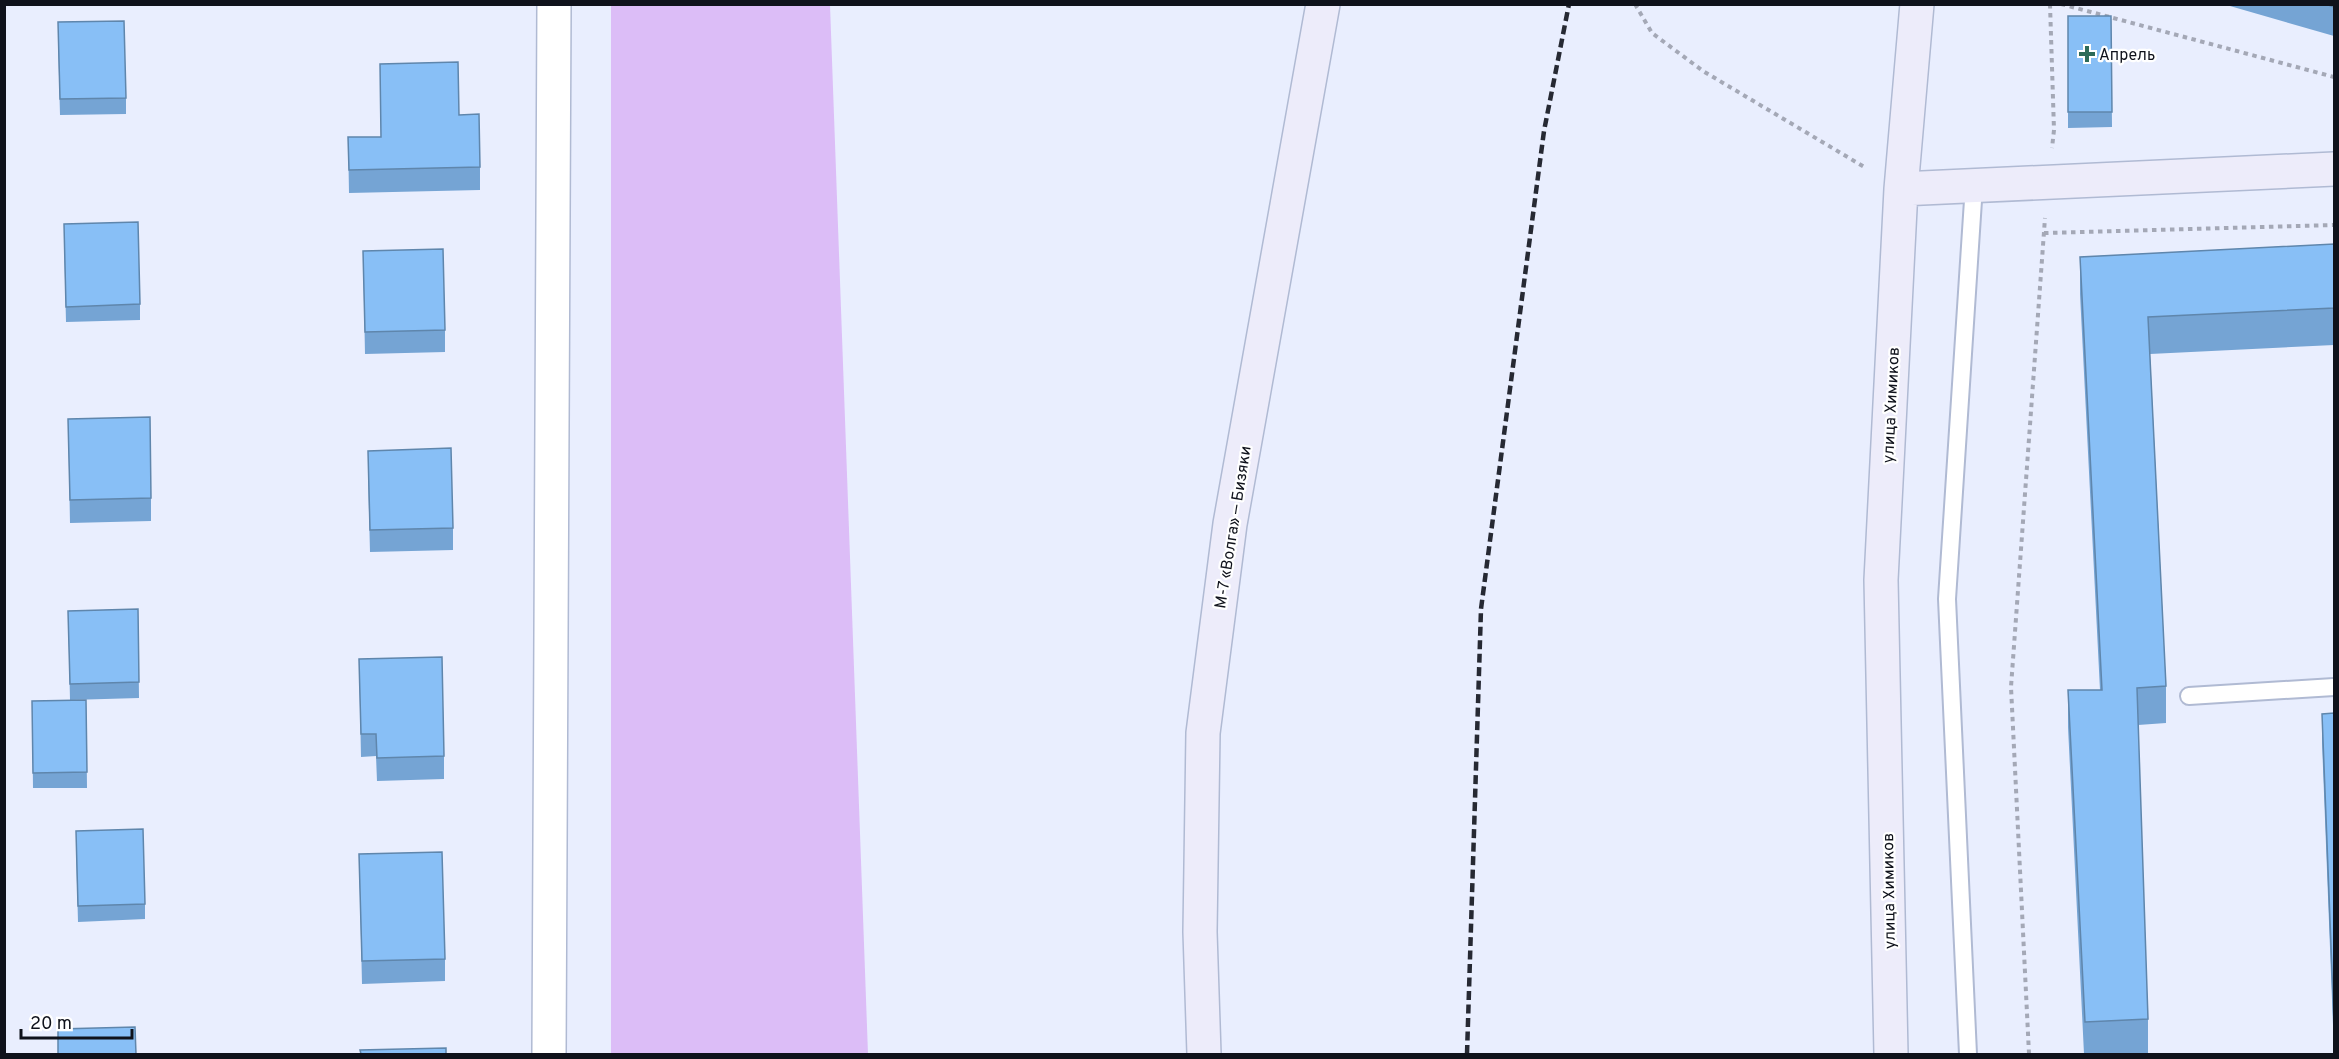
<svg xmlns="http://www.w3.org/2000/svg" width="2339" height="1059" viewBox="0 0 2339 1059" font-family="Overpass,sans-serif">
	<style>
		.green { fill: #dcbdf7 }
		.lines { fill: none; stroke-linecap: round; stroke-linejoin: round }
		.lane-casing { stroke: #b0bad3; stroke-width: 20 }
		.street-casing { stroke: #b0bad3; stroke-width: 36 }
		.secondary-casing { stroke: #b0bad3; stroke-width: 36 }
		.path { stroke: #a4a8b6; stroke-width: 4; stroke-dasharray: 4.5 4.5; stroke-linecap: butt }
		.lane { stroke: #fff; stroke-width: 16 }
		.street { stroke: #fff; stroke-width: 33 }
		.secondary { stroke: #edecfa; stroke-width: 33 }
		.rail { stroke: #262933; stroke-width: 4.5; stroke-dasharray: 9 4.5; stroke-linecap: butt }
		.wall { fill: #75a4d4 }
		.building { fill: #88bff6; stroke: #5f86ac; stroke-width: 1.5 }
		.poi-dot { fill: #2d6b58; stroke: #fff; stroke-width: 2 }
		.labels { text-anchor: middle; stroke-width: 4.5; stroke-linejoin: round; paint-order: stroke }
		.poi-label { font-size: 16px; fill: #0f121b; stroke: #fff; text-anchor: start }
		.street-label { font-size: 16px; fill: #0f121b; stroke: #fff }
	</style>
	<rect width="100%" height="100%" fill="#e9eefe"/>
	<!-- green -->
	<path class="green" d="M611,5H830L868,1054H611Z"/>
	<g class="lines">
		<!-- lane casing -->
		<g class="lane-casing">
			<path id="lane" d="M2189,696L2334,687
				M1968,1054L1947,599L1974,185"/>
		</g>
		<!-- street casing -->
		<g class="street-casing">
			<path id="street" d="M549,1054L554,4"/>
		</g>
		<!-- secondary casing -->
		<g class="secondary-casing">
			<path id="secondary" d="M1901,189L2334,169
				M1204,1054L1200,932L1203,733L1230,524L1323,4
				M1891,1054L1881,580L1901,189L1917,4"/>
		</g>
		<!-- path -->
		<path class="path" d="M1635,4L1652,33L1703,71L1866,168
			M2050,4L2054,130L2052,148
			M2061,4L2334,77
			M2044,233L2334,225
			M2029,1054L2011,687L2045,218"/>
		<!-- lane -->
		<use href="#lane" class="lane"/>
		<!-- street -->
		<use href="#street" class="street"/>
		<!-- secondary -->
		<use href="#secondary" class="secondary"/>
		<!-- rail -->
		<path class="rail" d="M1467,1054L1481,609L1544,131L1569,4"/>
	</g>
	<!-- wall -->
	<path class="wall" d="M2223,4H2334V36Z
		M2068,16H2111L2112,127L2068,128Z
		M58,38L126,98V114L60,115Z
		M380,64L459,115L480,167V190L349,193L348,137H381Z
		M64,239L140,304V320L66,322Z
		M2334,244V345L2150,354L2166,686V723L2138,725L2148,1019V1054H2084L2068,727V690H2100L2080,294V257Z
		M363,251L445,330V352L365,354Z
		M68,419L151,498V521L70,523Z
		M368,473L453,528V550L370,552Z
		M138,609L139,698L70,700L68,611Z
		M359,659L444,756V779L377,781L376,756L361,757Z
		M86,700L87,788H33L32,701Z
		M2334,713V1051L2322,742V714Z
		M76,847L145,904V919L78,922Z
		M359,854L445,959V981L362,984Z"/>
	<!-- building -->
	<path class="building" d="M2325,4H2334V7Z
		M2068,16H2111L2112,112H2068Z
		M124,21L126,98L60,99L58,22Z
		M458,62L459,115L479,114L480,167L349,170L348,137H381L380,64Z
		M138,222L140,304L66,307L64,224Z
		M2334,244V308L2148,317L2166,686L2137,688L2148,1019L2085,1022L2068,690H2102L2080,257Z
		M443,249L445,330L365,332L363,251Z
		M150,417L151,498L70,500L68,419Z
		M451,448L453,528L370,530L368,451Z
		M138,609L139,682L70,684L68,611Z
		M442,657L444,756L377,758L376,734H361L359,659Z
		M86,700L87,772L33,773L32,701Z
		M2334,713V1023L2322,714Z
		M143,829L145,904L78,906L76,831Z
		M442,852L445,959L362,961L359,854Z
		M135,1027L136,1054H58V1029Z
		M446,1048V1054H361L360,1050Z"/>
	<!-- markers -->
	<path class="poi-dot" d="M2084 45h6v6h6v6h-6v6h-6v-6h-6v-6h6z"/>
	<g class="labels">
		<!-- poi labels -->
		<g class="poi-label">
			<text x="2099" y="60">Апрель</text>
		</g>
		<!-- street labels -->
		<g class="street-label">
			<text transform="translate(1890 405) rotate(-87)" y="6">улица Химиков</text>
			<text transform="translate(1232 527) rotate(-81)" y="6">М-7 «Волга» — Бизяки</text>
			<text transform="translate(1888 891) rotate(-91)" y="6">улица Химиков</text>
		</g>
	</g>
	<!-- border -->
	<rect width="2339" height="1059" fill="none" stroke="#0f121b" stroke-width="12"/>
	<!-- scale -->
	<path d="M21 1029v9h111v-9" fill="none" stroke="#0f121b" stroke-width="3"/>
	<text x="30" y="1029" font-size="18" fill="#0f121b" stroke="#ffffff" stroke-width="4.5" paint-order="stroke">20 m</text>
</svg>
